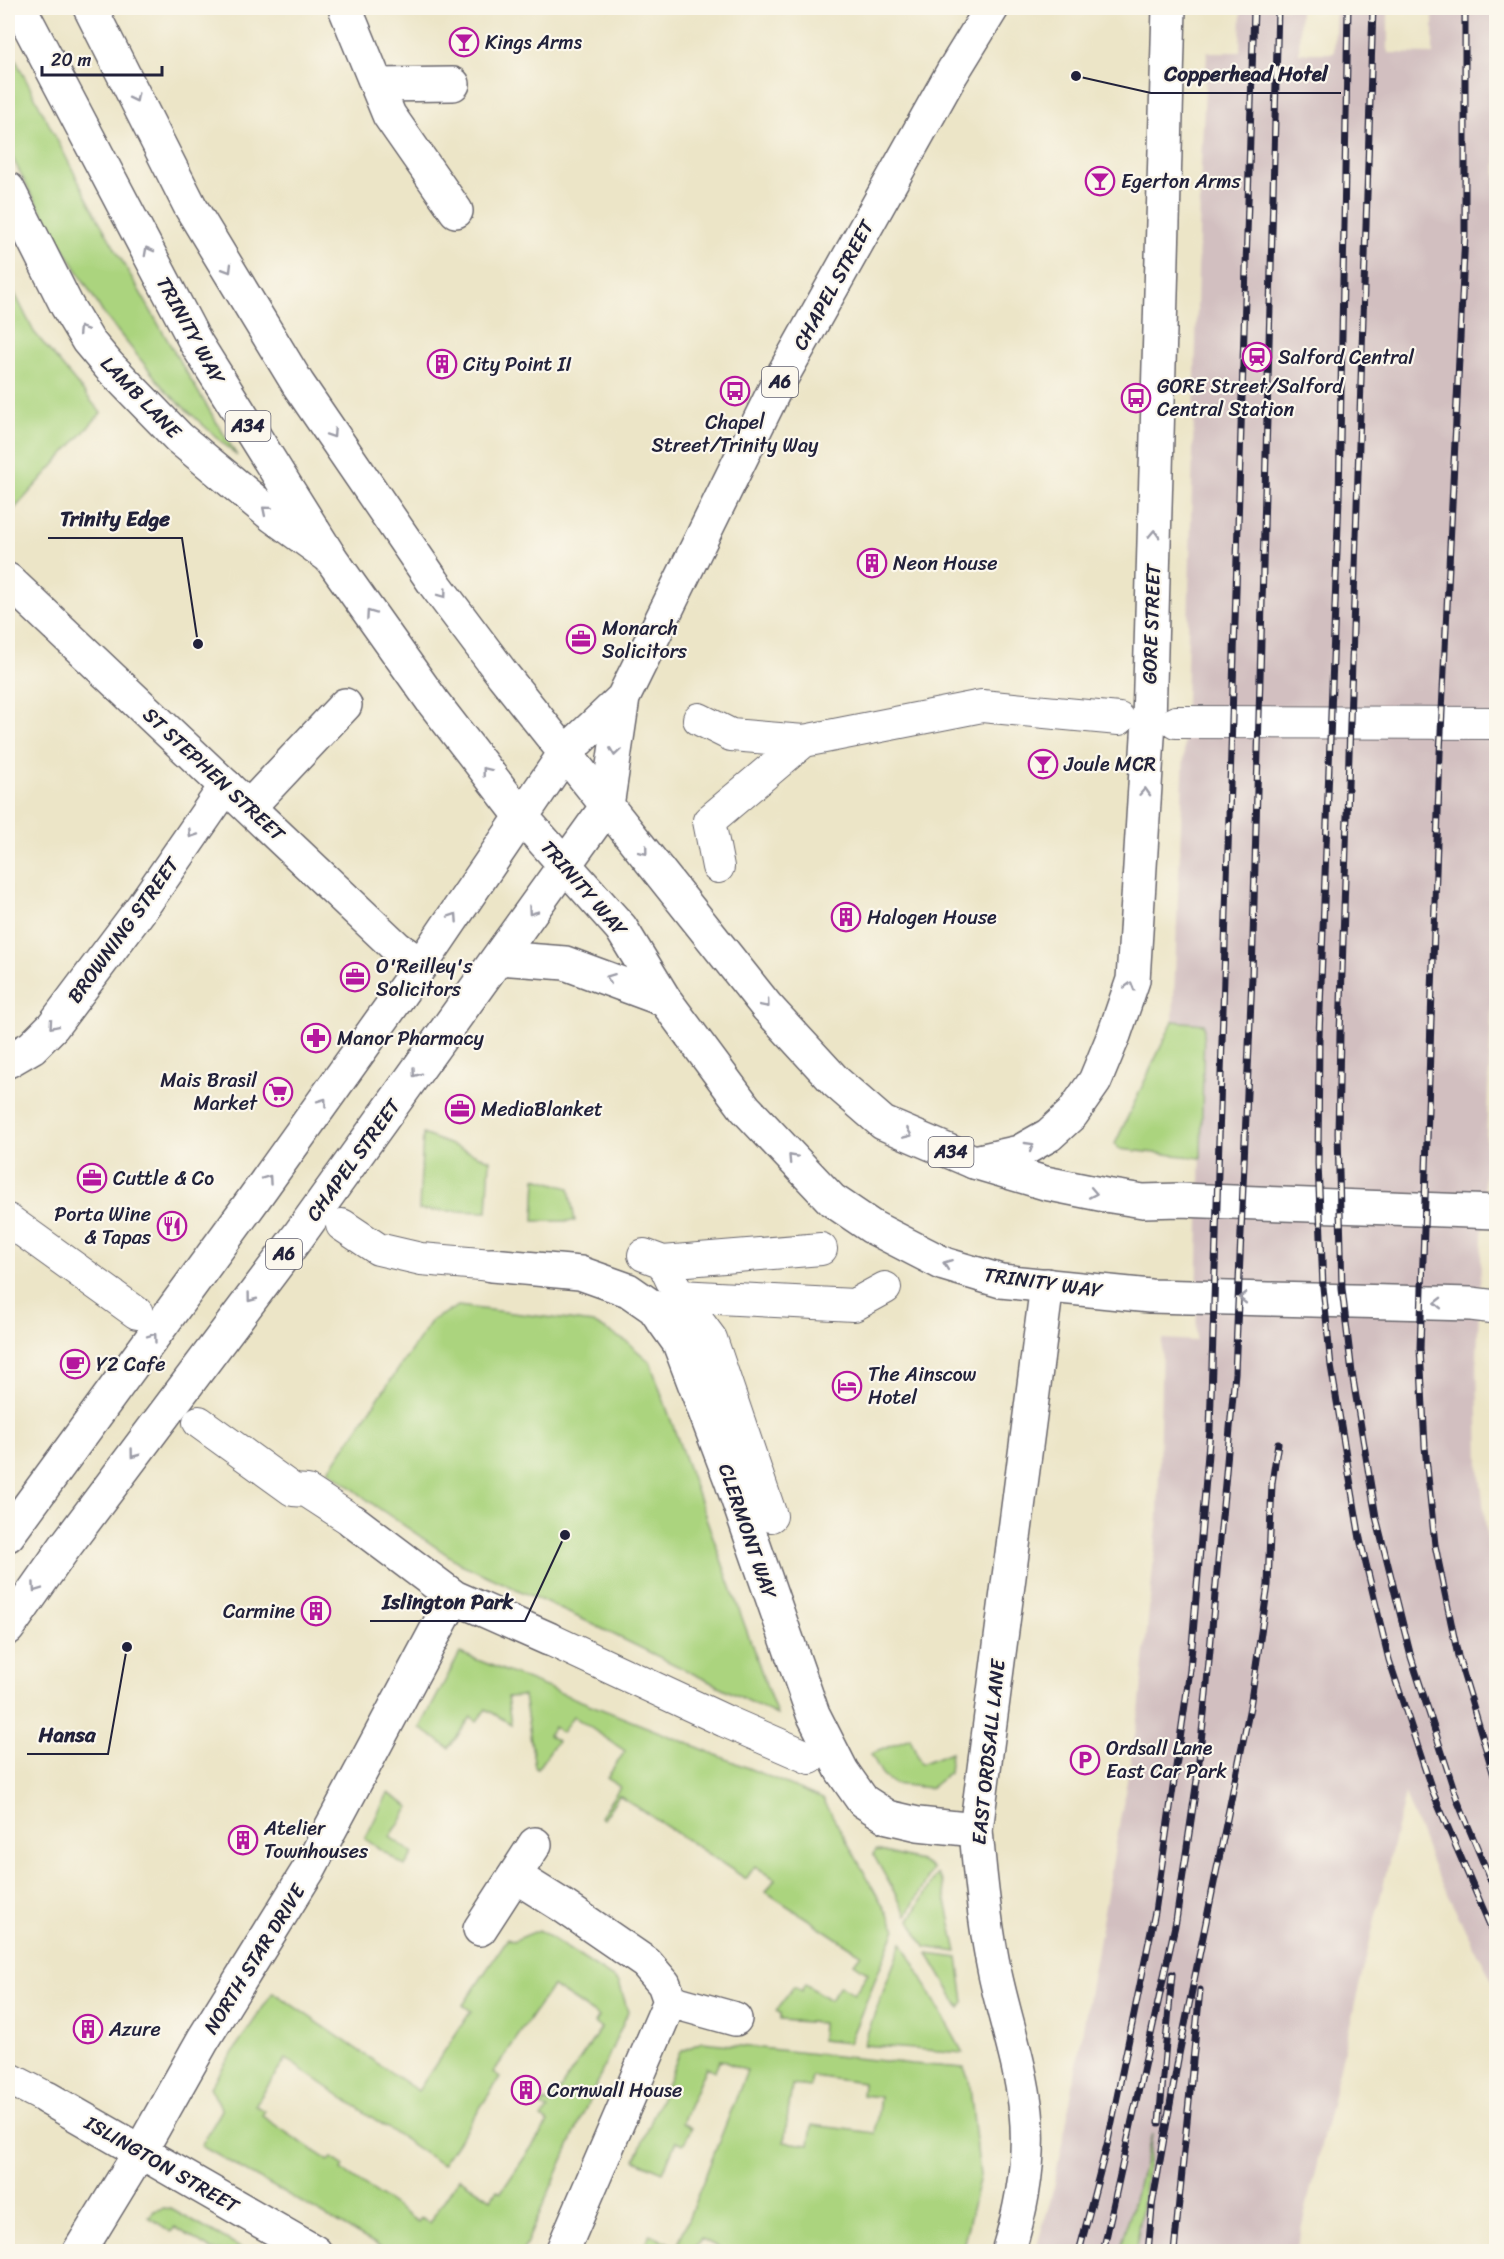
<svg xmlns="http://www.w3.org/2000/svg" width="1504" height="2259" viewBox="0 0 1504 2259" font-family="Sriracha,sans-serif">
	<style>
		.industrial { fill: #d2bfc0 }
		.green { fill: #abd47e; stroke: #667b5c; stroke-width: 1.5; fill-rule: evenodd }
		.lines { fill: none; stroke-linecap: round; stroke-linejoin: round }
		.pedestrian-casing { stroke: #69666c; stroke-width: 34 }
		.minor-casing { stroke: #69666c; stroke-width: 36 }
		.tertiary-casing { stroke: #69666c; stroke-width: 36 }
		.secondary-casing { stroke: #69666c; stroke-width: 36 }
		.primary-casing { stroke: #69666c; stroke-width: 36 }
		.trunk-casing { stroke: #69666c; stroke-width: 36 }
		.pedestrian { stroke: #fff; stroke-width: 32 }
		.minor { stroke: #fff; stroke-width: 33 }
		.tertiary { stroke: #fff; stroke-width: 33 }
		.secondary { stroke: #fff; stroke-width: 33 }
		.primary { stroke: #fff; stroke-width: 33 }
		.trunk { stroke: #fff; stroke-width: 33 }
		.rail-casing { stroke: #22223b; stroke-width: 7 }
		.rail { stroke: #fbf7ec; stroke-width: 4.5; stroke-dasharray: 14; stroke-linecap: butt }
		.oneway { stroke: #9c9ca7 }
		.labels { text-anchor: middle; stroke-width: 4.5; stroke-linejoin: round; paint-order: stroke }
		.shield { fill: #fbf7ec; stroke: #636270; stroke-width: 1.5 }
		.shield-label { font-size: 18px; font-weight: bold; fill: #22223b }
		.poi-label { font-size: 20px; fill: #22223b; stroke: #fbf7ec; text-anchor: start }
		.street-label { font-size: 20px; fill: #22223b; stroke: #fbf7ec }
		.leader { fill: none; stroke: #22223b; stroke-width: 2 }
		.callout-dot { fill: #22223b; stroke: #fbf7ec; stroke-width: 2 }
		.callout-label { font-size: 21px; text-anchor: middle; font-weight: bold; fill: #22223b; stroke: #fbf7ec; stroke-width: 4.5; stroke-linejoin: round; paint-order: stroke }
	</style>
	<rect width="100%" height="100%" fill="#fbf7ec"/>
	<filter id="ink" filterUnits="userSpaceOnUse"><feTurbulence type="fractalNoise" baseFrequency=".0167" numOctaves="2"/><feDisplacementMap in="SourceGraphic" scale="12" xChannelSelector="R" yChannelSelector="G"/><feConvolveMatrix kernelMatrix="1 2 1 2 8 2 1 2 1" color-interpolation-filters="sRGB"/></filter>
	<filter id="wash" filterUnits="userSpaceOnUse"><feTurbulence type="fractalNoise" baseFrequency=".008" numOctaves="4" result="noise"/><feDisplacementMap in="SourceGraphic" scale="24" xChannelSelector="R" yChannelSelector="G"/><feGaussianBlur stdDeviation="1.35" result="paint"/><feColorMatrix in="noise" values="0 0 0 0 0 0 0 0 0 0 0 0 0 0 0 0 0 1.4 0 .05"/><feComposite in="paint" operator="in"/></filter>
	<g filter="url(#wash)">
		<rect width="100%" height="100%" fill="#ece5c7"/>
		<!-- industrial -->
		<path class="industrial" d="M1241,8H1300L1299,53H1334L1336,8H1388V53L1433,54V8H1496V905L1477,1357L1479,1467L1496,1615V1988L1434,1869L1405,1794L1296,2251L1035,2252L1050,2202L1066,2125L1139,1713L1158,1516L1162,1339L1196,1341L1204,1024L1173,1021L1186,701L1201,162L1207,52H1240Z"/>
		<!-- green -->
		<path class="green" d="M8,45L97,217L179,360L237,456L166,391L103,313L31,194L8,149Z
			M8,280L34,332L101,413L8,516Z
			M1173,1021L1204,1024L1201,1158L1119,1149L1115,1144Z
			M423,1134L490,1160L487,1212L419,1210Z
			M536,1178L569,1188L575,1221H534Z
			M458,1306L593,1323L627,1342L650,1362L777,1715L582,1619L461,1564L374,1505L329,1470L432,1320Z
			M460,1653L697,1747L823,1799L896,1929L849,2043L821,2040L822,2023L780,2020V2013L776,2011L794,1986L801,1991L805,1984L830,2000L840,1985L854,1994L868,1973L854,1963L861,1954L766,1892L775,1879L755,1866L746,1879L619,1795L603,1819L600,1817L620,1787L607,1778L625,1751L573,1716L562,1733L554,1727L548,1735L557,1741L537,1769L535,1767L524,1696L507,1697L511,1724L486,1709L477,1721L471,1717L449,1748L420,1728Z
			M910,1738L921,1764L951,1752L949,1773L930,1788L894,1784L883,1776L871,1754Z
			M388,1793L410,1807L390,1837L413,1853L405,1866L365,1839Z
			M876,1850L920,1861L933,1869L907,1915L873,1854Z
			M937,1874L942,1882L957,1952L925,1947L910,1920Z
			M539,1930L619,1982L628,2012L523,2251H388L201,2146L222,2110L210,2087L273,1992L418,2091L471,2011L463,2005L508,1938L513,1941ZM552,1986L599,2017L595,2023L601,2028L550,2104L545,2101L541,2106L548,2110L542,2118L548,2123L501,2192L497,2190L491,2199L459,2178L429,2223L421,2218L418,2222L342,2170L344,2166L332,2158L329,2161L262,2116L264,2111L255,2105L286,2059L442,2165L500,2078L493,2073Z
			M902,1942L963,2053L863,2045Z
			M928,1954L958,1958L964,2002L960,2008Z
			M702,2042L912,2064L964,2068L969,2079L980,2176L962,2251H724L701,2238L693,2251H642L650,2234L677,2247L747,2071L720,2060L715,2071L706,2067L682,2123L691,2128L684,2144L676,2141L663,2172L635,2160L680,2052ZM812,2076L863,2083L862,2095L880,2097L875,2133L812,2125L809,2145L784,2142L792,2085L810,2087Z
			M1152,2134L1136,2251H1120Z
			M164,2208L171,2209L246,2251H213L175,2227L171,2232L149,2217L154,2211Z"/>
	</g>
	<g filter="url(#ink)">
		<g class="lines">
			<!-- pedestrian casing -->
			<g class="pedestrian-casing">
				<path id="pedestrian" d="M699,719L731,735L804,741L982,706L1119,719
					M1176,722L1496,723
					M718,867L709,821L804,741
					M8,1220L137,1313
					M342,1225L378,1249L421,1259L492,1265
					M644,1255L663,1262L821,1249
					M663,1262L679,1296L711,1339L771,1516
					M679,1296L854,1305L885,1288
					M199,1422L293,1490L307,1491L353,1521
					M549,1639L725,1721L810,1758
					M8,2078L47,2098"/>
			</g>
			<!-- minor casing -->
			<g class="minor-casing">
				<path id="minor" d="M345,8L389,115L456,211
					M377,85L453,84
					M8,189L67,306L88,341L109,366L179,438L273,516L330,557
					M249,807L345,705
					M8,1061L32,1047L53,1026L143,906L226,786
					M974,1162L1019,1152L1049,1135L1072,1114L1095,1081L1114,1035L1133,980L1149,721L1169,8
					M492,1265L580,1273L628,1290L654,1308L679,1343L732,1483L813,1714L842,1771L863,1801L888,1817L918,1824L976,1830
					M353,1521L454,1597L549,1639
					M515,1876L563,1906L646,1963L664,1984L670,2001L562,2252
					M480,1929L535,1844
					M670,2001L735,2019
					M47,2098L315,2252
					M79,2252L140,2152L203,2040L309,1869L454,1597"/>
			</g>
			<!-- tertiary casing -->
			<g class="tertiary-casing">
				<path id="tertiary" d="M8,580L397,948L421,965"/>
			</g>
			<!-- secondary casing -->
			<g class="secondary-casing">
				<path id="secondary" d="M1008,2252C1022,2207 1031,2159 1026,2112C1021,2065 1005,2020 995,1974C985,1926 980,1878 976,1830L1047,1285"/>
			</g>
			<!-- primary casing -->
			<g class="primary-casing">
				<path id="primary" d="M565,753L623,698
					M607,806L623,698L774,391L952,73L992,8"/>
			</g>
			<!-- trunk casing -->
			<g class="trunk-casing">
				<path id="trunk" d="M20,8L196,343L330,557L433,702L522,817L621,928L665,1000L745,1108L832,1200L872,1227L944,1264L1001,1281L1150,1296L1471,1304L1496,1307
					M90,8L190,206L298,384L434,583L503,675L767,1007L836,1082L883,1123L974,1162L1045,1183L1105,1195L1143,1201L1180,1200L1496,1212
					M499,958L565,963L665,1000
					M8,1535L253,1200L421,965L565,753
					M8,1628L64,1548L299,1235L607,806"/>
			</g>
			<!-- pedestrian -->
			<use href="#pedestrian" class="pedestrian"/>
			<!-- minor -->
			<use href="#minor" class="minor"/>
			<!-- tertiary -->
			<use href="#tertiary" class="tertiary"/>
			<!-- secondary -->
			<use href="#secondary" class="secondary"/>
			<!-- primary -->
			<use href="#primary" class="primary"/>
			<!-- trunk -->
			<use href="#trunk" class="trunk"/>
			<!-- rail casing -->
			<g class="rail-casing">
				<path id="rail" d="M1348,8L1339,497L1319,1037L1318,1163L1323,1287L1331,1366L1360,1539L1389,1660L1433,1793L1496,1939
					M1373,8L1340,1034L1338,1133L1342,1289L1352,1373L1376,1517L1411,1657L1458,1802L1496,1893
					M1465,8V234L1440,753L1420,1348L1425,1447L1435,1545L1458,1656L1496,1782
					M1159,2123L1172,1974
					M1152,2206L1179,2054L1250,1707L1268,1585L1272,1483L1278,1443
					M1079,2252L1108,2141L1155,1912L1190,1670L1210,1430L1254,8
					M1103,2252L1176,1921L1197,1780L1206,1694L1235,1373L1252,976L1278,8
					M1148,2252L1153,2198
					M1174,2252L1200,1990"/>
			</g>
			<!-- rail -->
			<use href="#rail" class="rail"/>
		</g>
		<!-- one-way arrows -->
		<defs><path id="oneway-chevron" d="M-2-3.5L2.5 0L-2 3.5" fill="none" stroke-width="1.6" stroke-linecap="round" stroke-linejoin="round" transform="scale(1.5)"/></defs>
		<g class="oneway">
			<use href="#oneway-chevron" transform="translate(135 98) rotate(63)"/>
			<use href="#oneway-chevron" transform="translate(148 251) rotate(-118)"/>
			<use href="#oneway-chevron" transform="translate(228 269) rotate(59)"/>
			<use href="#oneway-chevron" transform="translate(82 330) rotate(-122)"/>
			<use href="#oneway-chevron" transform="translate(332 434) rotate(56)"/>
			<use href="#oneway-chevron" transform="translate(266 510) rotate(-140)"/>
			<use href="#oneway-chevron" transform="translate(1154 534) rotate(-88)"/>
			<use href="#oneway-chevron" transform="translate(443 594) rotate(53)"/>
			<use href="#oneway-chevron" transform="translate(370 614) rotate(-125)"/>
			<use href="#oneway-chevron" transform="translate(615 752) rotate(98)"/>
			<use href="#oneway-chevron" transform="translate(486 771) rotate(-128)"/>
			<use href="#oneway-chevron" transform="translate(1145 792) rotate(-87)"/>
			<use href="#oneway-chevron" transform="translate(192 834) rotate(124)"/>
			<use href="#oneway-chevron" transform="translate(644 851) rotate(51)"/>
			<use href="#oneway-chevron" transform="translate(532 911) rotate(125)"/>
			<use href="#oneway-chevron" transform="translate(454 917) rotate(-56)"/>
			<use href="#oneway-chevron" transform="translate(610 978) rotate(-159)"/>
			<use href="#oneway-chevron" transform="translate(1130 986) rotate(-74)"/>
			<use href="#oneway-chevron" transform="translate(766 1004) rotate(50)"/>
			<use href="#oneway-chevron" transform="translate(53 1025) rotate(131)"/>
			<use href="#oneway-chevron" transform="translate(416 1073) rotate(126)"/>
			<use href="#oneway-chevron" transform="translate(323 1102) rotate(-54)"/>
			<use href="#oneway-chevron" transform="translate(908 1134) rotate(23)"/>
			<use href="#oneway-chevron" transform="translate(1030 1146) rotate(-30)"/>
			<use href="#oneway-chevron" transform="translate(792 1158) rotate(-133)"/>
			<use href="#oneway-chevron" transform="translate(268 1179) rotate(-55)"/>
			<use href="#oneway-chevron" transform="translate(1093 1193) rotate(11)"/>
			<use href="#oneway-chevron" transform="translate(947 1264) rotate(-159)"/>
			<use href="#oneway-chevron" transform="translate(251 1298) rotate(127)"/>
			<use href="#oneway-chevron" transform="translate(1243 1298) rotate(-179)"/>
			<use href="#oneway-chevron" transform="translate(1438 1303) rotate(-179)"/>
			<use href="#oneway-chevron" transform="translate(153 1337) rotate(-54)"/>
			<use href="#oneway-chevron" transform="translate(134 1454) rotate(127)"/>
			<use href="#oneway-chevron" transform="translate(36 1588) rotate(125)"/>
		</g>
	</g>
	<!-- icons -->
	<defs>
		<g id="bar-ring" transform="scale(1.5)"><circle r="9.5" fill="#fbf7ec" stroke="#b5179e" stroke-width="1.5"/><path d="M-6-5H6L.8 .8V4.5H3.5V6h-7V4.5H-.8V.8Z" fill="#b5179e"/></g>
		<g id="station-ring" transform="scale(1.5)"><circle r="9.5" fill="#fbf7ec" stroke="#b5179e" stroke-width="1.5"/><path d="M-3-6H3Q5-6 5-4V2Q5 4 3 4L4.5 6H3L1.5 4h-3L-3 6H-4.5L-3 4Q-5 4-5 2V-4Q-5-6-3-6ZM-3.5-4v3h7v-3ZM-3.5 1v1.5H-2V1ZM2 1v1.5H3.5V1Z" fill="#b5179e"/></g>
		<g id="building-ring" transform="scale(1.5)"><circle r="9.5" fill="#fbf7ec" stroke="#b5179e" stroke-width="1.5"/><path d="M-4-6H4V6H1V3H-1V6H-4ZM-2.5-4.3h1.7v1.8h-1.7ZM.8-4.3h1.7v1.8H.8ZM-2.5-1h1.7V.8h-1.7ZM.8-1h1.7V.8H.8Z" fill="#b5179e"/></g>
		<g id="bus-ring" transform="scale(1.5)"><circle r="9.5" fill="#fbf7ec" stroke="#b5179e" stroke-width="1.5"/><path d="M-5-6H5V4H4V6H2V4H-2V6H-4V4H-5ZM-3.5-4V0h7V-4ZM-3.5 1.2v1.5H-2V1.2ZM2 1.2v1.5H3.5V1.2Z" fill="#b5179e"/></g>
		<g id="office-ring" transform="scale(1.5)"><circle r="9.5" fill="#fbf7ec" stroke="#b5179e" stroke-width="1.5"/><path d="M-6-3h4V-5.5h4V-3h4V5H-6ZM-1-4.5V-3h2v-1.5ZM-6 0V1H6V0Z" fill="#b5179e"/></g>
		<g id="pharmacy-ring" transform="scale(1.5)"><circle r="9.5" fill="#fbf7ec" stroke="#b5179e" stroke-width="1.5"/><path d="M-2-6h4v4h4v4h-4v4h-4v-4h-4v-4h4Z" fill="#b5179e"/></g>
		<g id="supermarket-ring" transform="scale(1.5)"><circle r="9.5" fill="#fbf7ec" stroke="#b5179e" stroke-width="1.5"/><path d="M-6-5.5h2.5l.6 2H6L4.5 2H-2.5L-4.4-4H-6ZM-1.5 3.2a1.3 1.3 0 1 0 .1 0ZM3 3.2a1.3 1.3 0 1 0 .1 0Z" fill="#b5179e"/></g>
		<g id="restaurant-ring" transform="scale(1.5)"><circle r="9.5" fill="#fbf7ec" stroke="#b5179e" stroke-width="1.5"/><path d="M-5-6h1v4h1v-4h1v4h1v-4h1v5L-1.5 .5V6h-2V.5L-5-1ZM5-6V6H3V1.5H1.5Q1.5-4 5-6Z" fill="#b5179e"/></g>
		<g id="cafe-ring" transform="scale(1.5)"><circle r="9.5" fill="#fbf7ec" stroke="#b5179e" stroke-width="1.5"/><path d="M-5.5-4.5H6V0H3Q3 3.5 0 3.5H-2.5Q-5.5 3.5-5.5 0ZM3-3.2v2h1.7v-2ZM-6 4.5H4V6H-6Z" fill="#b5179e"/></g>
		<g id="hotel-ring" transform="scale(1.5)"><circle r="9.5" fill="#fbf7ec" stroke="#b5179e" stroke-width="1.5"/><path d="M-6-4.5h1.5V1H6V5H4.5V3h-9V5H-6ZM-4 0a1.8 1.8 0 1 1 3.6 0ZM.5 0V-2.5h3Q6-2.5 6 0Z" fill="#b5179e"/></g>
		<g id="parking-ring" transform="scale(1.5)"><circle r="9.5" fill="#fbf7ec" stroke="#b5179e" stroke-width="1.5"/><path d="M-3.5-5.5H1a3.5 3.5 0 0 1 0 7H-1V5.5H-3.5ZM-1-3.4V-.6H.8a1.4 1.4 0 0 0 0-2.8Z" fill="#b5179e"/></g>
	</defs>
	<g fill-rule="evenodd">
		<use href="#bar-ring" x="464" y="42"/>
		<use href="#bar-ring" x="1100" y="181"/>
		<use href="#station-ring" x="1257" y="357"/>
		<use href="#building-ring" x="442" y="364"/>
		<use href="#bus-ring" x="735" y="391"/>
		<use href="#bus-ring" x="1136" y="398"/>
		<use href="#building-ring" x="872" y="563"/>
		<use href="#office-ring" x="581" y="639"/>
		<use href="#bar-ring" x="1043" y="764"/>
		<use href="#building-ring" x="846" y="917"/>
		<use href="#office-ring" x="355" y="977"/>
		<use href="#pharmacy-ring" x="316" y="1038"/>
		<use href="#supermarket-ring" x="278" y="1092"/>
		<use href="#office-ring" x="460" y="1109"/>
		<use href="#office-ring" x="92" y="1178"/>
		<use href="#restaurant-ring" x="172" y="1226"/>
		<use href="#cafe-ring" x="75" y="1364"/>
		<use href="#hotel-ring" x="847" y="1386"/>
		<use href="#building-ring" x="316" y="1611"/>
		<use href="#parking-ring" x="1085" y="1760"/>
		<use href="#building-ring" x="243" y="1840"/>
		<use href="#building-ring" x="88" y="2029"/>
		<use href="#building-ring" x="526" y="2090"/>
	</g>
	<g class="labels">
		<!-- shield labels -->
		<g class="shield">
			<rect x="762" y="367" width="36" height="30" rx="4.5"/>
			<rect x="225.5" y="411" width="45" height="30" rx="4.5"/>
			<rect x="928.5" y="1137" width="45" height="30" rx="4.5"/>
			<rect x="266" y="1239" width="36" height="30" rx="4.5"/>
		</g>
		<g class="shield-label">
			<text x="780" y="388">A6</text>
			<text x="248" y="432">A34</text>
			<text x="951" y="1158">A34</text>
			<text x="284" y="1260">A6</text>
		</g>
		<!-- poi labels -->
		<g class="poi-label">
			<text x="485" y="49">Kings Arms</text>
			<text x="1121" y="188">Egerton Arms</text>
			<text x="1278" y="364">Salford Central</text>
			<text x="463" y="371">City Point II</text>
			<text x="1157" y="393">GORE Street/Salford<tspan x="1157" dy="23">Central Station</tspan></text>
			<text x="735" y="429" text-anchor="middle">Chapel<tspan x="735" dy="23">Street/Trinity Way</tspan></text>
			<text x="893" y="570">Neon House</text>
			<text x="602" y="635">Monarch<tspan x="602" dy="23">Solicitors</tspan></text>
			<text x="1064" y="771">Joule MCR</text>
			<text x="867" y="924">Halogen House</text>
			<text x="376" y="973">O'Reilley's<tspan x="376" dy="23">Solicitors</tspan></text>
			<text x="337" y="1045">Manor Pharmacy</text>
			<text x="257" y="1087" text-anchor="end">Mais Brasil<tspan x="257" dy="23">Market</tspan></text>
			<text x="481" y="1116">MediaBlanket</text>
			<text x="113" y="1185">Cuttle &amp; Co</text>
			<text x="151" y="1221" text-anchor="end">Porta Wine<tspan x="151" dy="23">&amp; Tapas</tspan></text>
			<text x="96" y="1371">Y2 Cafe</text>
			<text x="868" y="1381">The Ainscow<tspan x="868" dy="23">Hotel</tspan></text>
			<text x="295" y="1618" text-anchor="end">Carmine</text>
			<text x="1106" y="1755">Ordsall Lane<tspan x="1106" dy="23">East Car Park</tspan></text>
			<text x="264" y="1835">Atelier<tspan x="264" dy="23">Townhouses</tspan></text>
			<text x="109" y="2036">Azure</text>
			<text x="547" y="2097">Cornwall House</text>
		</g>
		<!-- street labels -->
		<g class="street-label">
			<text transform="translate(833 285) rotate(-61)" y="7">CHAPEL STREET</text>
			<text transform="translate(191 330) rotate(61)" y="7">TRINITY WAY</text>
			<text transform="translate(141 397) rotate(46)" y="7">LAMB LANE</text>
			<text transform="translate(1151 624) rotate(-88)" y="7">GORE STREET</text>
			<text transform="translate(214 774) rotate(43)" y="7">ST STEPHEN STREET</text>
			<text transform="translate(584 888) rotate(49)" y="7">TRINITY WAY</text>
			<text transform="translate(123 930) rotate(-54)" y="7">BROWNING STREET</text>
			<text transform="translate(353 1160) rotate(-54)" y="7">CHAPEL STREET</text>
			<text transform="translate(1043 1282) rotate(8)" y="7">TRINITY WAY</text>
			<text transform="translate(748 1531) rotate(71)" y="7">CLERMONT WAY</text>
			<text transform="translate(988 1752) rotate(-84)" y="7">EAST ORDSALL LANE</text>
			<text transform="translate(254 1959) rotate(-58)" y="7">NORTH STAR DRIVE</text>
			<text transform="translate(162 2164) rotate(30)" y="7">ISLINGTON STREET</text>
		</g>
	</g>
	<!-- callouts -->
	<path class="leader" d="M1076 76L1151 93H1341M198 644L182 538H48M565 1535L525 1621H370M127 1647L108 1754H27"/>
	<g class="callout-dot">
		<circle cx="1076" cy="76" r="6"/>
		<circle cx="198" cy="644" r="6"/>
		<circle cx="565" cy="1535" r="6"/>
		<circle cx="127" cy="1647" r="6"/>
	</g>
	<g class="callout-label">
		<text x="1246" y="81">Copperhead Hotel</text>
		<text x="115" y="526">Trinity Edge</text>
		<text x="448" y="1609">Islington Park</text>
		<text x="67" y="1742">Hansa</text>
	</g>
	<!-- margin -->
	<rect width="1504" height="2259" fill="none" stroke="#fbf7ec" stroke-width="30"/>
	<!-- scale -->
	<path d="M42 66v9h120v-9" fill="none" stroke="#22223b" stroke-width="3"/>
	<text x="51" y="66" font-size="18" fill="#22223b" stroke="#fbf7ec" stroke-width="4.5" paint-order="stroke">20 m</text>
</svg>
